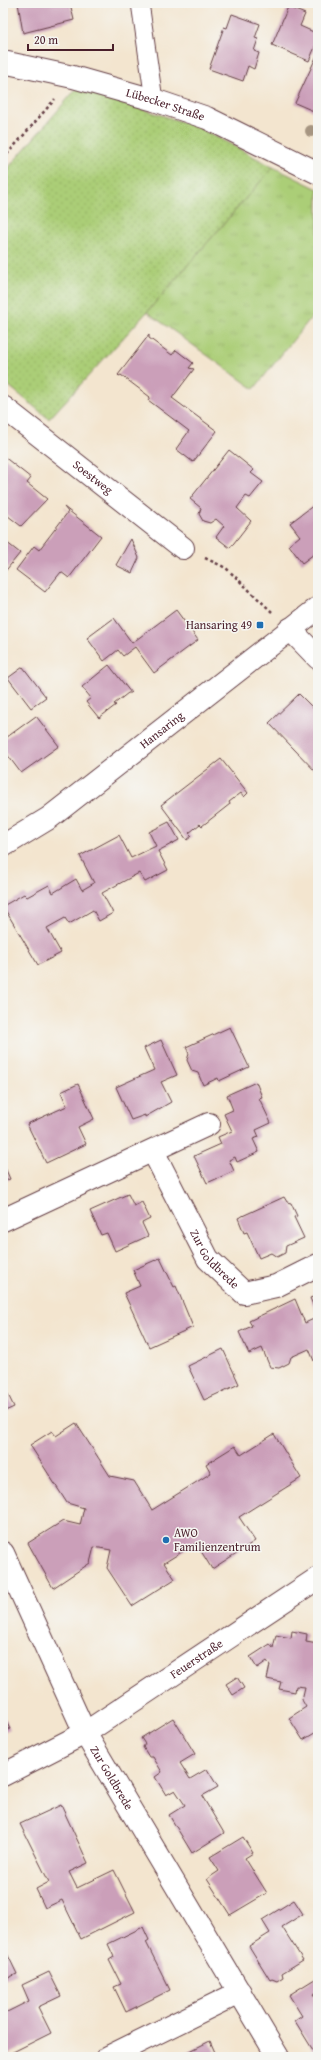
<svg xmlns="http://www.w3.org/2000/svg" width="321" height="2060" viewBox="0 0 321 2060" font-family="'Gentium Book Plus',serif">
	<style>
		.grass { fill: url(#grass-tufts); stroke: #7a7651 }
		.park { fill: url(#park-dots); stroke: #7a7651 }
		.building { fill: #cb9fb9 }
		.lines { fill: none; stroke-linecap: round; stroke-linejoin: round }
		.service-casing { stroke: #633d44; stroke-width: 19 }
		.minor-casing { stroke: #633d44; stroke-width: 24 }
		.tertiary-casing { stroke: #633d44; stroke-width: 24 }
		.path { stroke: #633d44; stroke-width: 2.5; stroke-dasharray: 3 3; stroke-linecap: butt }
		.service { stroke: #fff; stroke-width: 17 }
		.minor { stroke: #fff; stroke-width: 22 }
		.tertiary { stroke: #fff; stroke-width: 22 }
		.tree { fill: #a69581 }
		.poi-dot { fill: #1f6fb2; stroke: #f6f6f2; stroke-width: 1.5 }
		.labels { text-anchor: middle; stroke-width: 3; stroke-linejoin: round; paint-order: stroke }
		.street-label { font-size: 12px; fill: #4a1f2b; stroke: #f6f6f2 }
		.poi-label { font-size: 12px; fill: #4a1f2b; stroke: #f6f6f2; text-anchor: end }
	</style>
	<defs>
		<pattern id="grass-tufts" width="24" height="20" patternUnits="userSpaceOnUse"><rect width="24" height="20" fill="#abce77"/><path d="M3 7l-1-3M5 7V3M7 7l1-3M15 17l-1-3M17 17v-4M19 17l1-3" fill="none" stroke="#95b067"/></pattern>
		<pattern id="park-dots" width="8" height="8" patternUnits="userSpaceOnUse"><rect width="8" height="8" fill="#abce77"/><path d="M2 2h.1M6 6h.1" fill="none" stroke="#95b067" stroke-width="1.8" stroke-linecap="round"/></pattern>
	</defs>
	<rect width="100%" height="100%" fill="#f6f6f2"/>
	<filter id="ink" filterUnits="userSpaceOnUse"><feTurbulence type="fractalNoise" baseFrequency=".025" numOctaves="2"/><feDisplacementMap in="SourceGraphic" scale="8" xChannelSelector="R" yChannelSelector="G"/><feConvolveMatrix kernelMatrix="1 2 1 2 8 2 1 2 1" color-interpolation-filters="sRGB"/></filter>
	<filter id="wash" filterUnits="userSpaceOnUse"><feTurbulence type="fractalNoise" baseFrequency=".012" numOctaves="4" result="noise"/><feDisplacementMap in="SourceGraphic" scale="16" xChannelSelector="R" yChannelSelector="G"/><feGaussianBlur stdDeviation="0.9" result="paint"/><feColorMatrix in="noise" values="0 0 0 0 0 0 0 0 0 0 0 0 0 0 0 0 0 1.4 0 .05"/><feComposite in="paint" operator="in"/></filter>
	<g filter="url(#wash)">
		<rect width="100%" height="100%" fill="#f3e5cf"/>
		<!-- grass -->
		<path class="grass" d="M273,167L318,189V309L254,389L147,312Z"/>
		<!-- park -->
		<path class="park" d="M77,88L198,127L273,167L147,312L49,419L3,381V174Z"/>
		<g id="blocks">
			<!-- building -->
			<path class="building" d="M18,3H70L74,20L23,33Z
				M288,7L305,14L300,26L318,34V40L309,61L272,45Z
				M232,14L260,24L255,38L258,39L254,51L259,53L254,69L248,66L243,81L209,69L224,27L227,28Z
				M318,53V113L295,103Z
				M149,335V338L172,355L176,350L193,363L189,368L194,369L172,398L217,431L193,462L176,449L189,431L148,400L150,397L121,375L119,376L118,375Z
				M229,450L254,470L251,473L263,482L250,498L246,496L237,508L251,521L230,548L216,537L224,526L216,519L210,523L203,521L199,514L201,508L190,499Z
				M3,456L31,478L27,483L47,499L21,526L3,512Z
				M318,502V551L302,563L289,545L300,536L290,523Z
				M64,507L101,536L69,578L61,572L45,592L16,570L34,546L39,550L68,512Z
				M131,539L139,558L132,573L116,565Z
				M6,542L20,553L3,574V545Z
				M176,610L198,640L154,673L135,647L123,656L118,650L104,661L87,638L114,618L132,643Z
				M109,665L131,693H128L114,704L116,705L99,718L86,702L91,698L82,687Z
				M23,667L46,697L31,708L8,678Z
				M299,694L318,713V774L269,723Z
				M36,716L59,746L21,773L3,749V740Z
				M221,759L248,793L244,797L241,793L229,802L230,804L202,826L200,824L189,833L192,836L187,840L161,805Z
				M169,822L179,840L158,851L168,870L145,882L139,873L102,893L113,913L99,921L93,910L69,924L65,918L47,928L61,953L38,965L3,906L24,894L27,897L49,885L53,893L76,879L82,890L94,883L80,856L119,835L131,858L156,846L149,832Z
				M230,1027L249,1067L219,1081L218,1078L203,1085L198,1073L192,1071L187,1060L189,1054L186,1047Z
				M161,1040L177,1075L161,1082L171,1102L145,1117V1115L131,1120L116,1087L154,1070L144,1048Z
				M256,1082L262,1097L259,1098L271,1123L256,1130L259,1137L253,1139L259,1152L237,1162L235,1157L229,1160L234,1171L207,1183L194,1156L221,1144L218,1137L232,1131L224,1114L233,1110L227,1095Z
				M78,1084L94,1119L78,1127L86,1144L46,1163L27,1124L67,1106L61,1092Z
				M3,1163L10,1179L3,1182Z
				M128,1194L134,1206L142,1202L150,1219L142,1223L148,1236L115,1251L107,1233L101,1235L90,1211Z
				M284,1197L287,1202L291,1203L297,1216L294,1217L304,1238L286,1246L285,1253L277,1257L271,1253L259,1258L247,1232L244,1233L238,1218Z
				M160,1258L174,1287L176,1286L193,1327L149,1347L124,1293L140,1286L133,1270Z
				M318,1295V1316L310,1298Z
				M295,1299L305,1323L318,1317V1359L314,1361L309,1349L291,1357L289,1363L279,1368L270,1367L262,1348L249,1354L239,1332L252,1326L249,1321Z
				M223,1349L239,1384L204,1400L188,1366Z
				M3,1384L14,1407L3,1412Z
				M76,1423L110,1476L134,1481L152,1510L211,1473L206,1464L235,1446L241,1455L274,1434L301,1478L239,1517L255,1541L212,1569L196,1543L164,1563L175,1579L132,1606L107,1568L111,1550L94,1547L90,1563L53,1588L28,1543L63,1521L80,1525L84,1508L67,1503L30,1445L52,1431L56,1436Z
				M292,1631L307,1634L306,1642L318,1644V1731L303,1740L289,1718L306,1707L302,1700L305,1687L296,1686L295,1692L279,1689L281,1682L267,1679L270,1665L267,1661L257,1668L250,1657L270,1644L273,1648L276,1635L291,1638Z
				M237,1677L244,1688L233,1695L226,1684Z
				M3,1715L10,1729L3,1732Z
				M173,1718L195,1754L180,1763L190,1779L207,1769L218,1787L202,1796L224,1833L192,1853L169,1815L185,1805L175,1790L166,1795L155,1777L162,1772L153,1757H149L143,1747L145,1744L141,1738Z
				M61,1805L88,1863L69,1872L77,1888L114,1870L135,1912L81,1939L62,1900L45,1908L36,1889L49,1882L20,1824Z
				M243,1837L253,1853L245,1858L267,1893L230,1915L207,1879L219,1871L210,1857Z
				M294,1900L303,1914L282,1927L303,1960L282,1973L283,1977L277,1981L272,1979L270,1980L249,1946L270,1933L262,1920Z
				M143,1927L149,1940L146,1942L170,1990L126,2012L114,1987L121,1984L109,1960L114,1957L108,1944Z
				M3,1945L17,1974L3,1980Z
				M49,1972L61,1996L38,2007L51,2033L3,2057V2014L29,2001L22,1985Z
				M318,1977V1992L313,1994L318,2001V2054L316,2055L295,2021L302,2016L289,1995Z
				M210,2041L217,2057H178Z"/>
		</g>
	</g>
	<g filter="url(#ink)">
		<use href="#blocks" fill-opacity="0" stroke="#633d44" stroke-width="1"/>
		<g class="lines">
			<!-- service casing -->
			<g class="service-casing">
				<path id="service" d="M140,3L154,100"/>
			</g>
			<!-- minor casing -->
			<g class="minor-casing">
				<g id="minor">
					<path id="s1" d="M3,62L73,77L154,100L207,118L318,173"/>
					<path id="s2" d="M3,407L183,548"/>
					<path d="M290,629L318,658"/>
					<path id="s3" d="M153,1151L208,1259L244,1293L276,1286L318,1265"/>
					<path d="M3,1220L209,1124"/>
					<path id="s4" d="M3,1553L85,1733L278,2057"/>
					<path id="s5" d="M3,1775L85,1733L318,1578"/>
					<path d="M108,2057L240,1992"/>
				</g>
			</g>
			<!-- tertiary casing -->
			<g class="tertiary-casing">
				<g id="tertiary">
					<path id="s6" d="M3,846L49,818L318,608"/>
				</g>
			</g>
			<!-- path -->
			<path class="path" d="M3,159L55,99
				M205,558L226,568L272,612"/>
			<!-- service -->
			<use href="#service" class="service"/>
			<!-- minor -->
			<use href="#minor" class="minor"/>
			<!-- tertiary -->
			<use href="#tertiary" class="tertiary"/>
		</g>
		<!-- trees -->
		<circle class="tree" cx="311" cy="131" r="6"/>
	</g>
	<!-- markers -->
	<g class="poi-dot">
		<rect x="256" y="621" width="8" height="8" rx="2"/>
		<circle cx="166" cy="1540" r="4"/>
	</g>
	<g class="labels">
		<!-- street labels -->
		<g class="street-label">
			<text dy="4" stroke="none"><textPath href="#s1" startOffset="168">Lübecker Straße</textPath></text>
			<text dy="4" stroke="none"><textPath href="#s2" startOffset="114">Soestweg</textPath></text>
			<text dy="4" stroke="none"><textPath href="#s6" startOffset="197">Hansaring</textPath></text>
			<text dy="4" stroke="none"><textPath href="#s3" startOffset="125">Zur Goldbrede</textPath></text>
			<text dy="4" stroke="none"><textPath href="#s5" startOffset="226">Feuerstraße</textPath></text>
			<text dy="4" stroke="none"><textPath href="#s4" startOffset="250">Zur Goldbrede</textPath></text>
		</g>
		<!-- poi labels -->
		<g class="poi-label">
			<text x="252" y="629">Hansaring 49</text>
			<text x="174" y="1537" text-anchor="start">AWO<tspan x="174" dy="14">Familienzentrum</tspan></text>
		</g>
	</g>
	<!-- margin -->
	<rect width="321" height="2060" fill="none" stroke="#f6f6f2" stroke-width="16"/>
	<!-- scale -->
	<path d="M28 44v6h85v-6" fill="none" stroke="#4a1f2b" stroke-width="2"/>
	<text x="34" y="44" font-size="12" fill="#4a1f2b" stroke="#f6f6f2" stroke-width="3" paint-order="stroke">20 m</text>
</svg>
